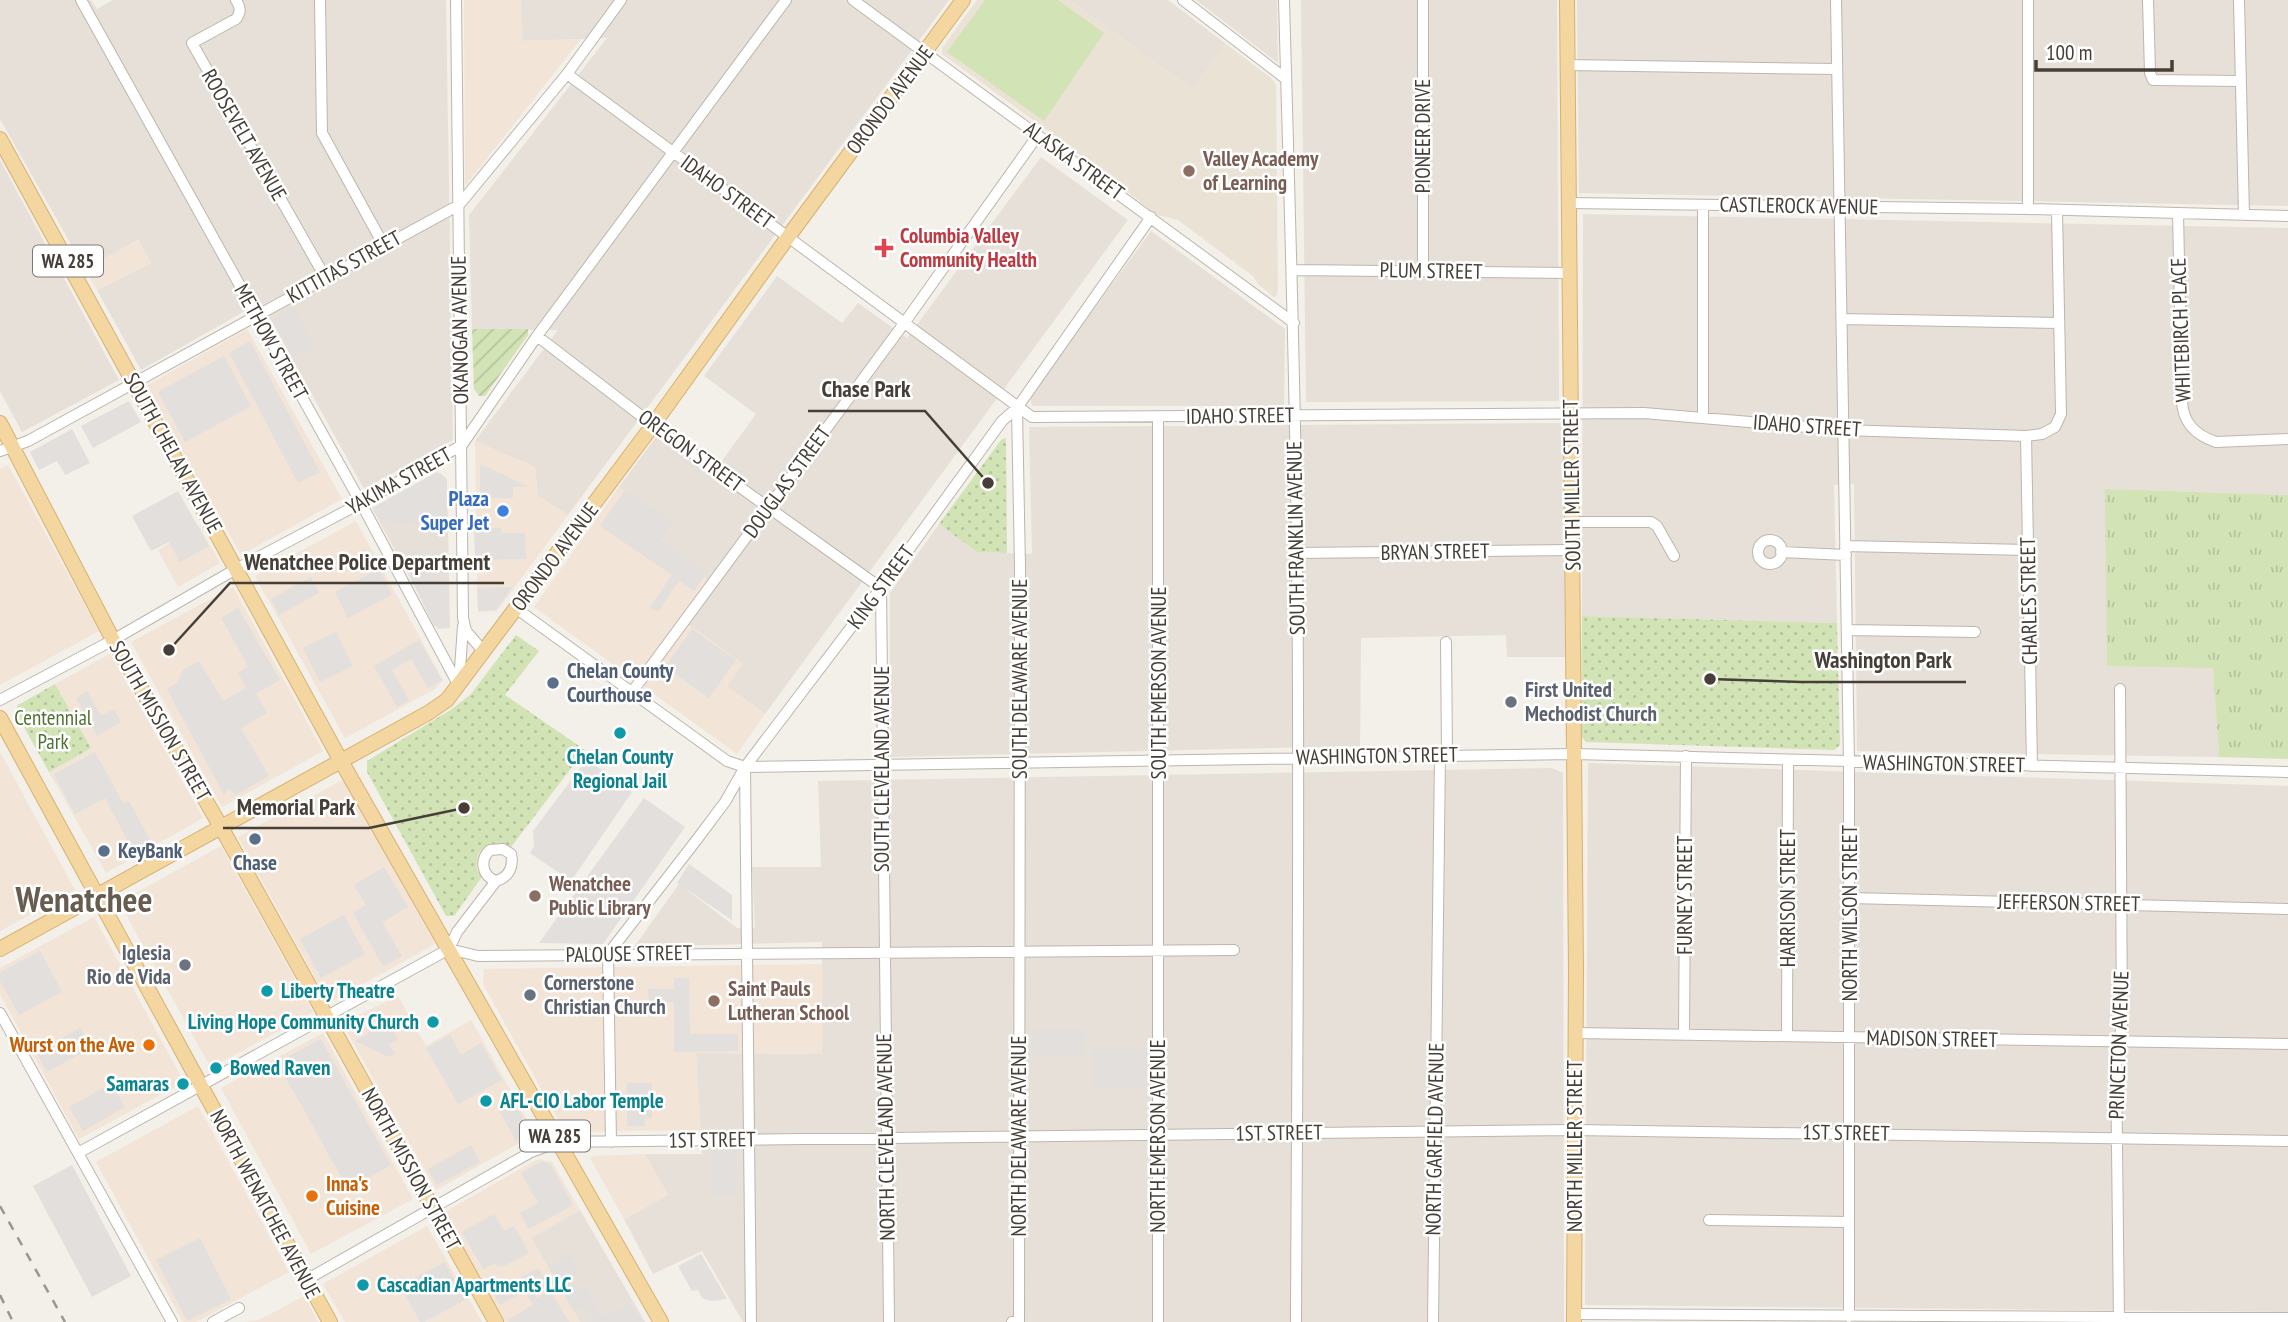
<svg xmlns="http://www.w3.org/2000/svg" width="2288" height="1322" viewBox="0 0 2288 1322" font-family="'PT Sans Narrow',sans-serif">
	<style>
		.residential { fill: #e6e0d8 }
		.commercial { fill: #f2e4d7 }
		.education { fill: #eae2d4 }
		.grass { fill: url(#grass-tufts) }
		.park { fill: url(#park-dots) }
		.garden { fill: url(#garden-furrows) }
		.pitch { fill: #d2e3b6 }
		.parking { fill: #e2dfdd }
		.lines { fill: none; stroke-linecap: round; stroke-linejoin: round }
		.minor-casing { stroke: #bdb6ac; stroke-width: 12 }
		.major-casing { stroke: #d8b172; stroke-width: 16 }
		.minor { stroke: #fff; stroke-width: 10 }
		.major { stroke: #f4d6a1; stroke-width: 14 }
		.rail { stroke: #979797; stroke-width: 2.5; stroke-dasharray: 9 9; stroke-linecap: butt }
		.education-dot { fill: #8d6e63; stroke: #fff; stroke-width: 2.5 }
		.health-dot { fill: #e0444e; stroke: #fff; stroke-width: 2.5 }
		.shop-dot { fill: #3f7fe0; stroke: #fff; stroke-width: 2.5 }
		.service-dot { fill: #5c6f8a; stroke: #fff; stroke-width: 2.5 }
		.worship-dot { fill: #6b7280; stroke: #fff; stroke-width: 2.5 }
		.culture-dot { fill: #0f9aa8; stroke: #fff; stroke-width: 2.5 }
		.food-dot { fill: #e8710a; stroke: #fff; stroke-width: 2.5 }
		.labels { text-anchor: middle; stroke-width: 5; stroke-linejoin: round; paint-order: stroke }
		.shield { fill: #fff; stroke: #7e7974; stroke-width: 2 }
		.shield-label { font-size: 19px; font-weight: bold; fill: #463f38 }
		.street-label { font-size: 21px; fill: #463f38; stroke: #fff }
		.education-label { font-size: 21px; font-weight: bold; fill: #785e54; stroke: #fff; text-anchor: start }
		.health-label { font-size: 21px; font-weight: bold; fill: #be3a42; stroke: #fff; text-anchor: start }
		.shop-label { font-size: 21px; font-weight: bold; fill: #366cbe; stroke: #fff; text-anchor: end }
		.service-label { font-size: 21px; font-weight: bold; fill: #4e5e75; stroke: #fff; text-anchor: start }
		.worship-label { font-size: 21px; font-weight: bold; fill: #5b616d; stroke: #fff; text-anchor: start }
		.park-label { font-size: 21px; fill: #4f7231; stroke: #fff }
		.culture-label { font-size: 21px; font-weight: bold; fill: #0d838f; stroke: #fff; text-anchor: start }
		.food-label { font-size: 21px; font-weight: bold; fill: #c56008; stroke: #fff; text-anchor: end }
		.town-label { font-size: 35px; font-weight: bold; fill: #675c50; stroke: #fff }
		.leader { fill: none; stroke: #463f38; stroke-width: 2.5 }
		.callout-dot { fill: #463f38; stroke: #fff; stroke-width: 2.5 }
		.callout-label { font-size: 23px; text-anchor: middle; font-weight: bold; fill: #463f38; stroke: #fff; stroke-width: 5; stroke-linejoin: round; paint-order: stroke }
	</style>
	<defs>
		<pattern id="grass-tufts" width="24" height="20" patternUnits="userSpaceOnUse" patternTransform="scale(1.75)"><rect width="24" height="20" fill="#d2e3b6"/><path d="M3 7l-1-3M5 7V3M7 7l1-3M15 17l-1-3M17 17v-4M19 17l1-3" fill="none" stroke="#b6c49d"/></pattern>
		<pattern id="park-dots" width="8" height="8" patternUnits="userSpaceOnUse" patternTransform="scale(1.75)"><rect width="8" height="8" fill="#d2e3b6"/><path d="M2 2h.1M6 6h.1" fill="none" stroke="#b6c49d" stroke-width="1.8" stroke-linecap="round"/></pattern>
		<pattern id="garden-furrows" width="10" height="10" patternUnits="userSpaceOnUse" patternTransform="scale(1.75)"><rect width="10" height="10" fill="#d2e3b6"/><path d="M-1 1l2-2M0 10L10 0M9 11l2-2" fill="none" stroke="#b6c49d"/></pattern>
	</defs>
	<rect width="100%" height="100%" fill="#f3efe9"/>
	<!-- residential -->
	<path class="residential" d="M0,0H91L97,9L113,0H446L453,440L364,489L261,302L141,370L97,290L151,263L138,240L85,269L0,119Z
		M521,0H949L568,515L538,496L535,467L475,441L558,330L472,329L469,215L607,38L522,41Z
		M1069,0H1168L1226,44L1192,89Z
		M1197,0H1277L1278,63L1196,0Z
		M1301,0H1557L1559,401L1306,402Z
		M1577,0H2288V206L1579,193Z
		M1041,157L1128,220L765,714L727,686L743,664L687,624L660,544L672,526L619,487L656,437L711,476L756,414L704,376L777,276L842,323L858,303L907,338Z
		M0,160L119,380L22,432L0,391Z
		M1583,214L2288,228V495L2105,489L2213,668L2219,757L1857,751L1854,484L1834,485L1837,623L1582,616Z
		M1151,231L1285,329L1284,406H1032L1030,396Z
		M1564,423L1565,657H1507L1506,635L1361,638L1360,746L890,757V593L939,524L977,552L1032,554L1029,427Z
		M440,473L447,479L450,628L438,629L373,510Z
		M1588,763L2288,786V1312L1585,1305Z
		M1552,768L1563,773L1564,1322H743L702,1251L653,1274L624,1219L668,1195L645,1154H702L696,1053L822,1054V942L634,947L679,884L737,928H755L752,867H821L818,781Z
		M580,1210L645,1322H580L531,1238Z"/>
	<!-- commercial -->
	<path class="commercial" d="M464,0H521L523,41L581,39L465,186Z
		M139,240L151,263L97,290L85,269Z
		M247,329L342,499L241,555L146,386Z
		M475,441L535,467L538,496L568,515L497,611L478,612Z
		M8,465L99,631L0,685V469Z
		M619,487L673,526L660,544L716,585L688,624L743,664L727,686L765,714L737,754L534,607Z
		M356,521L443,680L435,689L345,738L255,576Z
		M199,526L220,563L178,587L158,550Z
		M233,587L323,751L222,807L131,642Z
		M110,654L203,818L106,873L49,772L91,748L55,684Z
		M0,752L75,890L0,931Z
		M344,779L435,944L329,1003L238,837Z
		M221,846L313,1012L211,1068L119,902Z
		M94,917L184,1082L79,1139L0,994V968Z
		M822,964V1054L696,1053L701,1130L565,1132L483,984L484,969Z
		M398,996L426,1046L471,1020L535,1134L436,1190L342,1023Z
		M323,1033L413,1199L311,1254L221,1088Z
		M198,1106L289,1272L196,1322H183L96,1162Z
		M645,1154L668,1195L624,1219L590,1158L594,1156Z
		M538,1159L552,1162L580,1210L531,1238L580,1322H504L443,1213Z
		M427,1226L482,1322H345L323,1284Z
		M304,1296L318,1322H242L259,1320Z"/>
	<!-- education -->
	<path class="education" d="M977,0H1069L1192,89L1226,44L1271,78L1276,85L1278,291L1275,298L1258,284L1253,276L1178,220L1157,215L1062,141L942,54V48Z"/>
	<!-- grass -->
	<path class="grass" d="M2105,489L2288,495V759L2219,757L2213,668L2107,666Z"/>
	<!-- park -->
	<path class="park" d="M1006,438L1007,553L977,552L939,524L1001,440Z
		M1582,616L1837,623L1840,745L1834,750L1586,742L1581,736Z
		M516,635L539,651L505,695L585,750L511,847C498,844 478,843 477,861C476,868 477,872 482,877L454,916H446L367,772V761L452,709L471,694Z
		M55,684L91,748L49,772L15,711L18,705Z"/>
	<!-- garden -->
	<path class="garden" d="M472,329H528V335L485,396H479L474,389Z"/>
	<!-- pitch -->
	<path class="pitch" d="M985,0H1058L1104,33L1044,121L947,52Z"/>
	<!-- parking -->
	<path class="parking" d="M294,307L315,347L294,358L273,319Z
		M250,341L320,472L298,483L229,353Z
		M224,356L251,406L185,442L158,392Z
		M129,401L141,422L93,448L81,426Z
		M72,429L90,463L65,475L57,461L39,470L30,452Z
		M480,464L529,487H513V498H480Z
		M437,472L445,479L446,523L389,524L372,508Z
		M625,490L674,523L661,542L707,573L694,591L679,581L658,612L650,607L672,575L600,526Z
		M178,491L209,546L180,562L169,542L151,551L132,516Z
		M474,528H501V533H525L526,559L475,560Z
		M404,564H431L440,585H448L449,626H434Z
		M379,569L392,595L348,618L335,592Z
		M311,577L319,593L279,615L271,599Z
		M512,587L496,610L478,611L477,588Z
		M238,608L280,680L256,693L267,713L241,728L269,776L236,795L229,789L224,795L167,689L177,683L183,670L199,661L223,701L246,688L238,673L248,666L221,618Z
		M692,629L736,660L709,698L665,667Z
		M336,632L353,666L320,682L303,648Z
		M419,640L442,680L428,688L411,659L392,670L409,700L397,707L374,666Z
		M87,691L101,716L114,709L121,722L97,736L76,698Z
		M95,752L123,803L129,801L152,844L135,854L105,798L75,814L54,774Z
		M587,759L632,792L571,881L530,853L534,846L533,831Z
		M644,798L685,827L603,944L539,943Z
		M689,864L732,895V920L677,883Z
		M384,867L408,907L382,922L402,956L383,966L353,913L366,905L354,885Z
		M344,915L365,954L321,978L300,939Z
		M40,951L62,992L19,1015L0,981V972Z
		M674,978H689L690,1034H738V1051L674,1052V1002H649L648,989H674Z
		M388,1022L398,1039L389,1044L395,1054L389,1057L355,1041Z
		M80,1028L92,1047L47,1072L36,1052Z
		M1032,1029H1085V1058H1032Z
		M450,1035L461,1055L481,1043L502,1080L458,1104L426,1048Z
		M321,1039L391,1165L348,1189L277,1062Z
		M1092,1049H1147V1089L1092,1090Z
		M112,1083L125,1107L83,1131L69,1107Z
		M627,1083H652V1118H645V1126H627Z
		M512,1098L531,1132L516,1141L497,1107Z
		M471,1145L480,1162L437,1185L428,1169Z
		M711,1150H738V1195H711Z
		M542,1161L551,1165L573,1205L529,1229L520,1213L538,1203L521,1173Z
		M72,1165L131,1276L92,1297L33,1186Z
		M494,1214L504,1231L514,1226L529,1253L502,1267L501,1265L497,1267L495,1263L483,1269L462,1232Z
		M200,1238L231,1299L187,1321L156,1260Z
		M569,1254L579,1272L570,1277L577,1290L585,1286L602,1317L630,1303L641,1322H594L585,1306L574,1312L549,1266Z
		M701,1254L727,1299L712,1301L702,1298L698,1290L692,1291L678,1266Z
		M445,1262L465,1300L424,1322H420L400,1285Z
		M538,1268L545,1279L531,1287L537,1298L550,1290L569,1322H509L508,1320L533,1305L525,1291L500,1305L493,1293Z"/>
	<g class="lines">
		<!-- minor casing -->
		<g class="minor-casing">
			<path id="minor" d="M81,0L361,503L459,686
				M236,0C241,8 241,12 236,19L192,43L325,277
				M320,0L322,133L383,244
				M456,0L463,618L466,631L484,652
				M853,0L1294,323
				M1183,0L1286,79
				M1284,0C1289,184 1295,367 1297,551C1300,808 1297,1065 1296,1322
				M1836,0L1849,762V1317
				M2028,0V209
				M2148,0L2150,73L2153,80L2241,81
				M2239,0L2244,215
				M1567,65L1837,69
				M567,74L1032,417L1644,413L1843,430L2026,436L2042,434L2055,427L2061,414L2057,210
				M1569,203L2028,209L2288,216
				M2178,213L2182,401C2183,423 2195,435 2216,442L2288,439
				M1292,270L1570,273
				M1423,271V0
				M1842,319L2059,323
				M537,336L653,425L881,588L889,1322
				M1158,417V1322
				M1703,418V205
				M2026,436L2032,766
				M0,451L28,441L459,205L567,74L621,0
				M1572,522H1651L1657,526L1674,556
				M1758 552a12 12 0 1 1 24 0a12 12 0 1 1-24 0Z
				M1845,546L2028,550
				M1781,552L1846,555
				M1297,553L1572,550
				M517,609L727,761L745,767L1574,754L2288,772
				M1847,630L1975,632
				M1446,642L1447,755
				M459,683L463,626
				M632,692L905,322L1038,135
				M0,700L113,640L236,569L361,503L462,445L537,336L786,0
				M745,768L751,1322
				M1850,898L2288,909
				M449,949L457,932L496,881C509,877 514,867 511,854L503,849L490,850C479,860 482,876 496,881
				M608,954L695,842L725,802L745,767L881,588L1002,421L1017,408L1151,217
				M608,954L611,1142
				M0,1013L172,1322
				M1576,1033L2288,1044
				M1684,1034L1686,756
				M1787,1036L1788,760
				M78,1153L449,949L478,956L1234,950
				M1709,1220L1849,1222
				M306,1280L531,1152L558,1142L1576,1130L2288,1141
				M1574,1314L2288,1318
				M213,1322L239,1308
				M1012,1322H1019L1020,568L1017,408
				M1433,1322L1440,755
				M2119,1322L2116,1057L2122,1025L2120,689"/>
		</g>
		<!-- major casing -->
		<g class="major-casing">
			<path id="major" d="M1567,0L1576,970L1574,1322
				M0,139L341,761L661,1322
				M0,423L113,640L221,827L496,1322
				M0,718L330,1322
				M0,949L428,713L447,700L653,425L788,237L963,0"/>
		</g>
		<!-- minor -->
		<use href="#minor" class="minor"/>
		<!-- major -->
		<use href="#major" class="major"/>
		<!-- rail -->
		<path class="rail" d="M0,1206L65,1322
			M0,1295L13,1322"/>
	</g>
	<!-- markers -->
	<g class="education-dot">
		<circle cx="1189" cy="171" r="7"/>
		<circle cx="535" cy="896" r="7"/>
		<circle cx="714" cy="1001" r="7"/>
	</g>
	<path class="health-dot" d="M880.5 237.5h7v7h7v7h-7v7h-7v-7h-7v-7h7z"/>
	<circle class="shop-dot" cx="503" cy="511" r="7"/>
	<g class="service-dot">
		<circle cx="553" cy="683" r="7"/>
		<circle cx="255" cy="839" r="7"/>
		<circle cx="104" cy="851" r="7"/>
	</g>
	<g class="worship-dot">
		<circle cx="1511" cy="702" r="7"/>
		<circle cx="185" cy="965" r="7"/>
		<circle cx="530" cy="995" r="7"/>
	</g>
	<g class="culture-dot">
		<circle cx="620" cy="733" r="7"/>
		<circle cx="267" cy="991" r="7"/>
		<circle cx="433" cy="1022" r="7"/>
		<circle cx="216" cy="1068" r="7"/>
		<circle cx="183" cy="1084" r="7"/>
		<circle cx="486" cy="1101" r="7"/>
		<circle cx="363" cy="1285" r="7"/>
	</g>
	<g class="food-dot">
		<circle cx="149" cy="1045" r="7"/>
		<circle cx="312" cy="1196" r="7"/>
	</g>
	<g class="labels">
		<!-- shield labels -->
		<g class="shield">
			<rect x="33" y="245.5" width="70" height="31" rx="5"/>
			<rect x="520" y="1120.5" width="70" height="31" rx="5"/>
		</g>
		<g class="shield-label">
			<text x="68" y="268">WA 285</text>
			<text x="555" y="1143">WA 285</text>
		</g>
		<!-- street labels -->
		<g class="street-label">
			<text transform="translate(890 100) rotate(-53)" y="7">ORONDO AVENUE</text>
			<text transform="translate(244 135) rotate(60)" y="7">ROOSEVELT AVENUE</text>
			<text transform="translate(1423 136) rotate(-90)" y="7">PIONEER DRIVE</text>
			<text transform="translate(1074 161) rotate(36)" y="7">ALASKA STREET</text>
			<text transform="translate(727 192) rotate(36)" y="7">IDAHO STREET</text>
			<text transform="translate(1799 206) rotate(1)" y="7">CASTLEROCK AVENUE</text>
			<text transform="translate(344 267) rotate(-29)" y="7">KITTITAS STREET</text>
			<text transform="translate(1431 271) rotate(1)" y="7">PLUM STREET</text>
			<text transform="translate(460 330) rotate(-91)" y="7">OKANOGAN AVENUE</text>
			<text transform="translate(2181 330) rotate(-92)" y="7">WHITEBIRCH PLACE</text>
			<text transform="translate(271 342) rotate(61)" y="7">METHOW STREET</text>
			<text transform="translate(1240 416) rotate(-1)" y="7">IDAHO STREET</text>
			<text transform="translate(1807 426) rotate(4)" y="7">IDAHO STREET</text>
			<text transform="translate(691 451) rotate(36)" y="7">OREGON STREET</text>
			<text transform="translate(173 453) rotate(61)" y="7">SOUTH CHELAN AVENUE</text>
			<text transform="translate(399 481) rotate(-29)" y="7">YAKIMA STREET</text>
			<text transform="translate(787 482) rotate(-54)" y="7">DOUGLAS STREET</text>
			<text transform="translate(1572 485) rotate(-91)" y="7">SOUTH MILLER STREET</text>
			<text transform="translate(1296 538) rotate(-91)" y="7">SOUTH FRANKLIN AVENUE</text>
			<text transform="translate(1435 552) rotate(-1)" y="7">BRYAN STREET</text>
			<text transform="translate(555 557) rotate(-53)" y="7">ORONDO AVENUE</text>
			<text transform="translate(881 587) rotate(-54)" y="7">KING STREET</text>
			<text transform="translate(2029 601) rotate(-91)" y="7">CHARLES STREET</text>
			<text transform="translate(1020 679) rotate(-90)" y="7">SOUTH DELAWARE AVENUE</text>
			<text transform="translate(1159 683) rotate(-90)" y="7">SOUTH EMERSON AVENUE</text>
			<text transform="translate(160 721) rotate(60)" y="7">SOUTH MISSION STREET</text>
			<text transform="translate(1377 756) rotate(-1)" y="7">WASHINGTON STREET</text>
			<text transform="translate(1944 764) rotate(1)" y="7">WASHINGTON STREET</text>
			<text transform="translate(882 769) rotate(-90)" y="7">SOUTH CLEVELAND AVENUE</text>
			<text transform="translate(1685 895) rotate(-90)" y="7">FURNEY STREET</text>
			<text transform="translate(1788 898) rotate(-90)" y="7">HARRISON STREET</text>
			<text transform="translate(2069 903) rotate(1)" y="7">JEFFERSON STREET</text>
			<text transform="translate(1850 913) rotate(-90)" y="7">NORTH WILSON STREET</text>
			<text transform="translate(629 954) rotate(-1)" y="7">PALOUSE STREET</text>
			<text transform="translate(1932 1039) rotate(1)" y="7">MADISON STREET</text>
			<text transform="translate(2119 1045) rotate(-88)" y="7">PRINCETON AVENUE</text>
			<text transform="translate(1279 1133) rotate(-1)" y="7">1ST STREET</text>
			<text transform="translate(1846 1133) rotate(1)" y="7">1ST STREET</text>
			<text transform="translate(1019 1136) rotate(-90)" y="7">NORTH DELAWARE AVENUE</text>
			<text transform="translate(1158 1136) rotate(-90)" y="7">NORTH EMERSON AVENUE</text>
			<text transform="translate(886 1137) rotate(-91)" y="7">NORTH CLEVELAND AVENUE</text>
			<text transform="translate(1435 1139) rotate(-89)" y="7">NORTH GARFIELD AVENUE</text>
			<text transform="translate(712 1140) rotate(-1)" y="7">1ST STREET</text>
			<text transform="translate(1575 1146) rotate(-90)" y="7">NORTH MILLER STREET</text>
			<text transform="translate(411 1169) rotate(61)" y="7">NORTH MISSION STREET</text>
			<text transform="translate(265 1204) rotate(62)" y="7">NORTH WENATCHEE AVENUE</text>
		</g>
		<!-- education labels -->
		<g class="education-label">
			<text x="1203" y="166">Valley Academy<tspan x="1203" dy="24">of Learning</tspan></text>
			<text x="549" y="891">Wenatchee<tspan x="549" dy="24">Public Library</tspan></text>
			<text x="728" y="996">Saint Pauls<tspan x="728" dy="24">Lutheran School</tspan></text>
		</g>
		<!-- health labels -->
		<g class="health-label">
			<text x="900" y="243">Columbia Valley<tspan x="900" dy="24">Community Health</tspan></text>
		</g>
		<!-- shop labels -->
		<g class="shop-label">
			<text x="489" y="506">Plaza<tspan x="489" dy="24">Super Jet</tspan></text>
		</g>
		<!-- service labels -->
		<g class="service-label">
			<text x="567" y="678">Chelan County<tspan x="567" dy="24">Courthouse</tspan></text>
			<text x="118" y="858">KeyBank</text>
			<text x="255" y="870" text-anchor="middle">Chase</text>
		</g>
		<!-- worship labels -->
		<g class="worship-label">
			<text x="1525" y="697">First United<tspan x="1525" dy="24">Mechodist Church</tspan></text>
			<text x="171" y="960" text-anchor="end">Iglesia<tspan x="171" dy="24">Rio de Vida</tspan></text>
			<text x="544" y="990">Cornerstone<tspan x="544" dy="24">Christian Church</tspan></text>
		</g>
		<!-- park labels -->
		<g class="park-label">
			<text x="53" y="725">Centennial<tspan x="53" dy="24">Park</tspan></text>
		</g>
		<!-- culture labels -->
		<g class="culture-label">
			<text x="620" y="764" text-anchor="middle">Chelan County<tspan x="620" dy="24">Regional Jail</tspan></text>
			<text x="281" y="998">Liberty Theatre</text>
			<text x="419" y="1029" text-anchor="end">Living Hope Community Church</text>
			<text x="230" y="1075">Bowed Raven</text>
			<text x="169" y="1091" text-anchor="end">Samaras</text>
			<text x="500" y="1108">AFL-CIO Labor Temple</text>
			<text x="377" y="1292">Cascadian Apartments LLC</text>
		</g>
		<!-- food labels -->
		<g class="food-label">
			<text x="135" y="1052">Wurst on the Ave</text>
			<text x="326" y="1191" text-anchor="start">Inna's<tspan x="326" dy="24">Cuisine</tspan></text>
		</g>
		<!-- town labels -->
		<g class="town-label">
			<text x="84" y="912">Wenatchee</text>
		</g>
	</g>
	<!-- callouts -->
	<path class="leader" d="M988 483L925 411H808M169 650L230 583H504M1710 679L1801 682H1966M464 808L369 828H223"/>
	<g class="callout-dot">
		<circle cx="988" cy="483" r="7"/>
		<circle cx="169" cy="650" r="7"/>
		<circle cx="1710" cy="679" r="7"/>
		<circle cx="464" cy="808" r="7"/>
	</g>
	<g class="callout-label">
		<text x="866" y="397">Chase Park</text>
		<text x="367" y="570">Wenatchee Police Department</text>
		<text x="1883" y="668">Washington Park</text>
		<text x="296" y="815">Memorial Park</text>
	</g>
	<!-- scale -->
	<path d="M2036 60v10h136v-10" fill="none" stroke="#463f38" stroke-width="3.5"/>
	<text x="2046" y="60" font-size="21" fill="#463f38" stroke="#ffffff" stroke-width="5" paint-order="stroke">100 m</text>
</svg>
